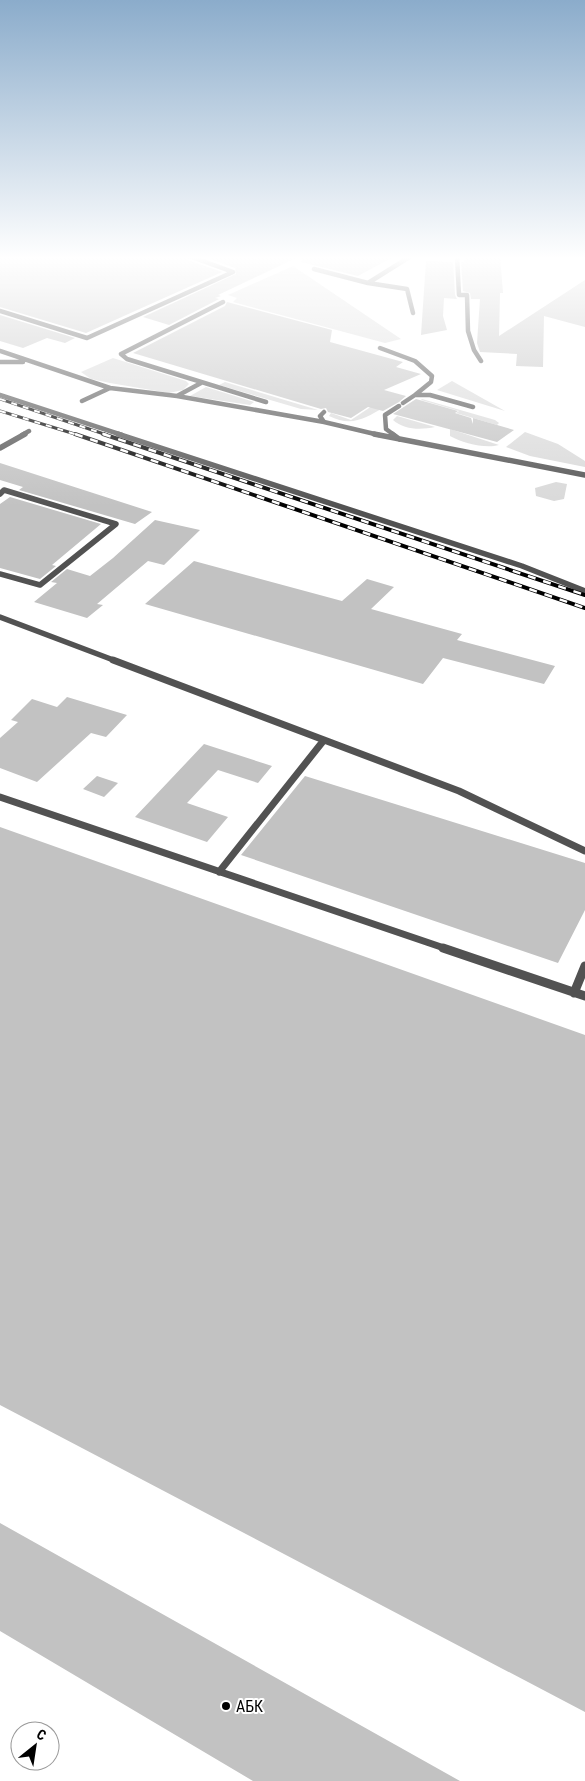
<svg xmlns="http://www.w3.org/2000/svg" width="585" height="1781" viewBox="0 0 585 1781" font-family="'Roboto Condensed',sans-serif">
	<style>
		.green { fill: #d9d9d9 }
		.building { fill: #c2c2c2 }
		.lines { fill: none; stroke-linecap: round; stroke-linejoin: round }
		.lane-far3 { stroke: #525252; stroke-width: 4.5 }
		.lane-far2 { stroke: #525252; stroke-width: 5.5 }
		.lane-far1 { stroke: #525252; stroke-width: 7 }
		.lane { stroke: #525252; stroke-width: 9 }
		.rail-far1-casing { stroke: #000; stroke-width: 3 }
		.rail-casing { stroke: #000; stroke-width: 4 }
		.rail-far1 { stroke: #fff; stroke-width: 2; stroke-dasharray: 6; stroke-linecap: butt }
		.rail { stroke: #fff; stroke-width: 2.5; stroke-dasharray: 8; stroke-linecap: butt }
		.poi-dot { fill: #000; stroke: #fff; stroke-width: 2 }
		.labels { text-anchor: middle; stroke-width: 4; stroke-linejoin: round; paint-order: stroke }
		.near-poi-label { font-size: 16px; fill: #000; stroke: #fff; text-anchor: start }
	</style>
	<rect width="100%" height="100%" fill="#fff"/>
	<!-- green -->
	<path class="green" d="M293,266L401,339L385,343L233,302L237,298L228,295Z
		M113,358L186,381L189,384L183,390L169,393L110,383L91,379L81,372Z
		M452,381L505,411L437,390Z
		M225,382L318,410L301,409L219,385Z
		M206,387L254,402L250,405L190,396Z
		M422,399L495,420L499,423L497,425L456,413L459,411L421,400Z
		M375,404L384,407C365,419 351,427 329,416L331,413L351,420Z
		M397,416L435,427C421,430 404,430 393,420Z
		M450,429L499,445C485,449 463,443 450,436Z
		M525,432L558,444L585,461V467L530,456L506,447Z
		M556,482L567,484L564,499L554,501L536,496L535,488Z"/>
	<!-- building -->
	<path class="building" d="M0,256H185L188,260L222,272L86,333L0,307Z
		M202,256H300L218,295L221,296L215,298L219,299L169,325L143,317L236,274L235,268Z
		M302,256H395L358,276L301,262Z
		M464,256H500L503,293H500L499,336L585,280V327L544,316L543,367L516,366L517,354L480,352L477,343L480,299H471L470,293L463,291L461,262H464Z
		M426,261L453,262L455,295L457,299L444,298L443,316L447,330L421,335Z
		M227,302L332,330L330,342L403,362L396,367L421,374L384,390L406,396L399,402L383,411L368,407L351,418L328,412L326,408L321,409L133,353L225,306Z
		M0,315L75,338L65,343L47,338L23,348L0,341Z
		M416,399L458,411L455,413L471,418L473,424V418L514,430L497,442L393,414Z
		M0,463L152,512L135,524L19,490L23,487L0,480Z
		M10,497L101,524L52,565L56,566L40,579L0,568V504Z
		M155,520L200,530L164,565L148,561L97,604L103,605L87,618L34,602L57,583L51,582L67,569L90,576L113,558Z
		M194,561L342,601L367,579L394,587L371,609L462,634L457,640L555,666L544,684L443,658L423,684L145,604Z
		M67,697L127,715L106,737L91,733L37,782L0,768V738L18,722L11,720L32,699L57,707Z
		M204,744L272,766L258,783L218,770L187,803L228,817L207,842L135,817Z
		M97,776L118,783L104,797L83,789Z
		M305,776L585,863V910L558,963L241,855Z
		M0,827L585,1035V1712L0,1405Z
		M0,1523L460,1781H253L0,1631Z"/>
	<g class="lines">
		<!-- lane-far3 -->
		<path class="lane-far3" d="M457,256L459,295H467L468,331L474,350L481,361
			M314,269L368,283L411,256
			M368,283L407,289L413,313
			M223,302L121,354L127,359L266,402
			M0,311L87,338L233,272L189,256
			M380,348L415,361L432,376L431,382L415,395
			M0,351L110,388
			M0,362H23
			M0,395L122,435
			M177,396L201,383
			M82,401L110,388L177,396L324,422L379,435
			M403,403L415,395H430L473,407
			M324,412L320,416L324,422
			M22,435L29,431
			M394,435L386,429L385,415L399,406"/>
		<!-- lane-far2 -->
		<path class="lane-far2" d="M118,434L522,566L585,591
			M374,434L585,475
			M392,434L399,439
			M0,448L25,434
			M0,494L4,490L116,524L40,585L0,574
			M0,617L116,661"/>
		<!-- lane-far1 -->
		<path class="lane-far1" d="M113,660L459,791L585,851
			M0,797L447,949
			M219,872L324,740"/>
		<!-- lane -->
		<path class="lane" d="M443,948L585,996
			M574,993L585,966"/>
		<!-- rail-far1 casing -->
		<g class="rail-far1-casing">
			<path id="rail-far1" d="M0,399L107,435
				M0,411L78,435"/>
		</g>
		<!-- rail casing -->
		<g class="rail-casing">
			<path id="rail" d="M75,434L585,608
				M103,434L585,595"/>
		</g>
		<!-- rail-far1 -->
		<use href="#rail-far1" class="rail-far1"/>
		<!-- rail -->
		<use href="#rail" class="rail"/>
	</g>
	<!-- sky -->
	<linearGradient id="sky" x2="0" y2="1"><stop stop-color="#8baccb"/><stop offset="0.51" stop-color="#fff"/><stop offset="1" stop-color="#fff" stop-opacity="0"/></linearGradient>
	<rect width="585" height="506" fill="url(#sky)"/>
	<!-- markers -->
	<circle class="poi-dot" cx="226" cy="1706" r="5"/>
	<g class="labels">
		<!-- near-poi labels -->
		<g class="near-poi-label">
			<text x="236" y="1712">АБК</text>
		</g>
	</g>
	<!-- north arrow -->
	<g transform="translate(35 1746) rotate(30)"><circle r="24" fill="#ffffff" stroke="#999999"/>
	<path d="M0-4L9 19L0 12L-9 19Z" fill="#000000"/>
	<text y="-8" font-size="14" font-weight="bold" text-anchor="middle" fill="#000000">С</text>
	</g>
</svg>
